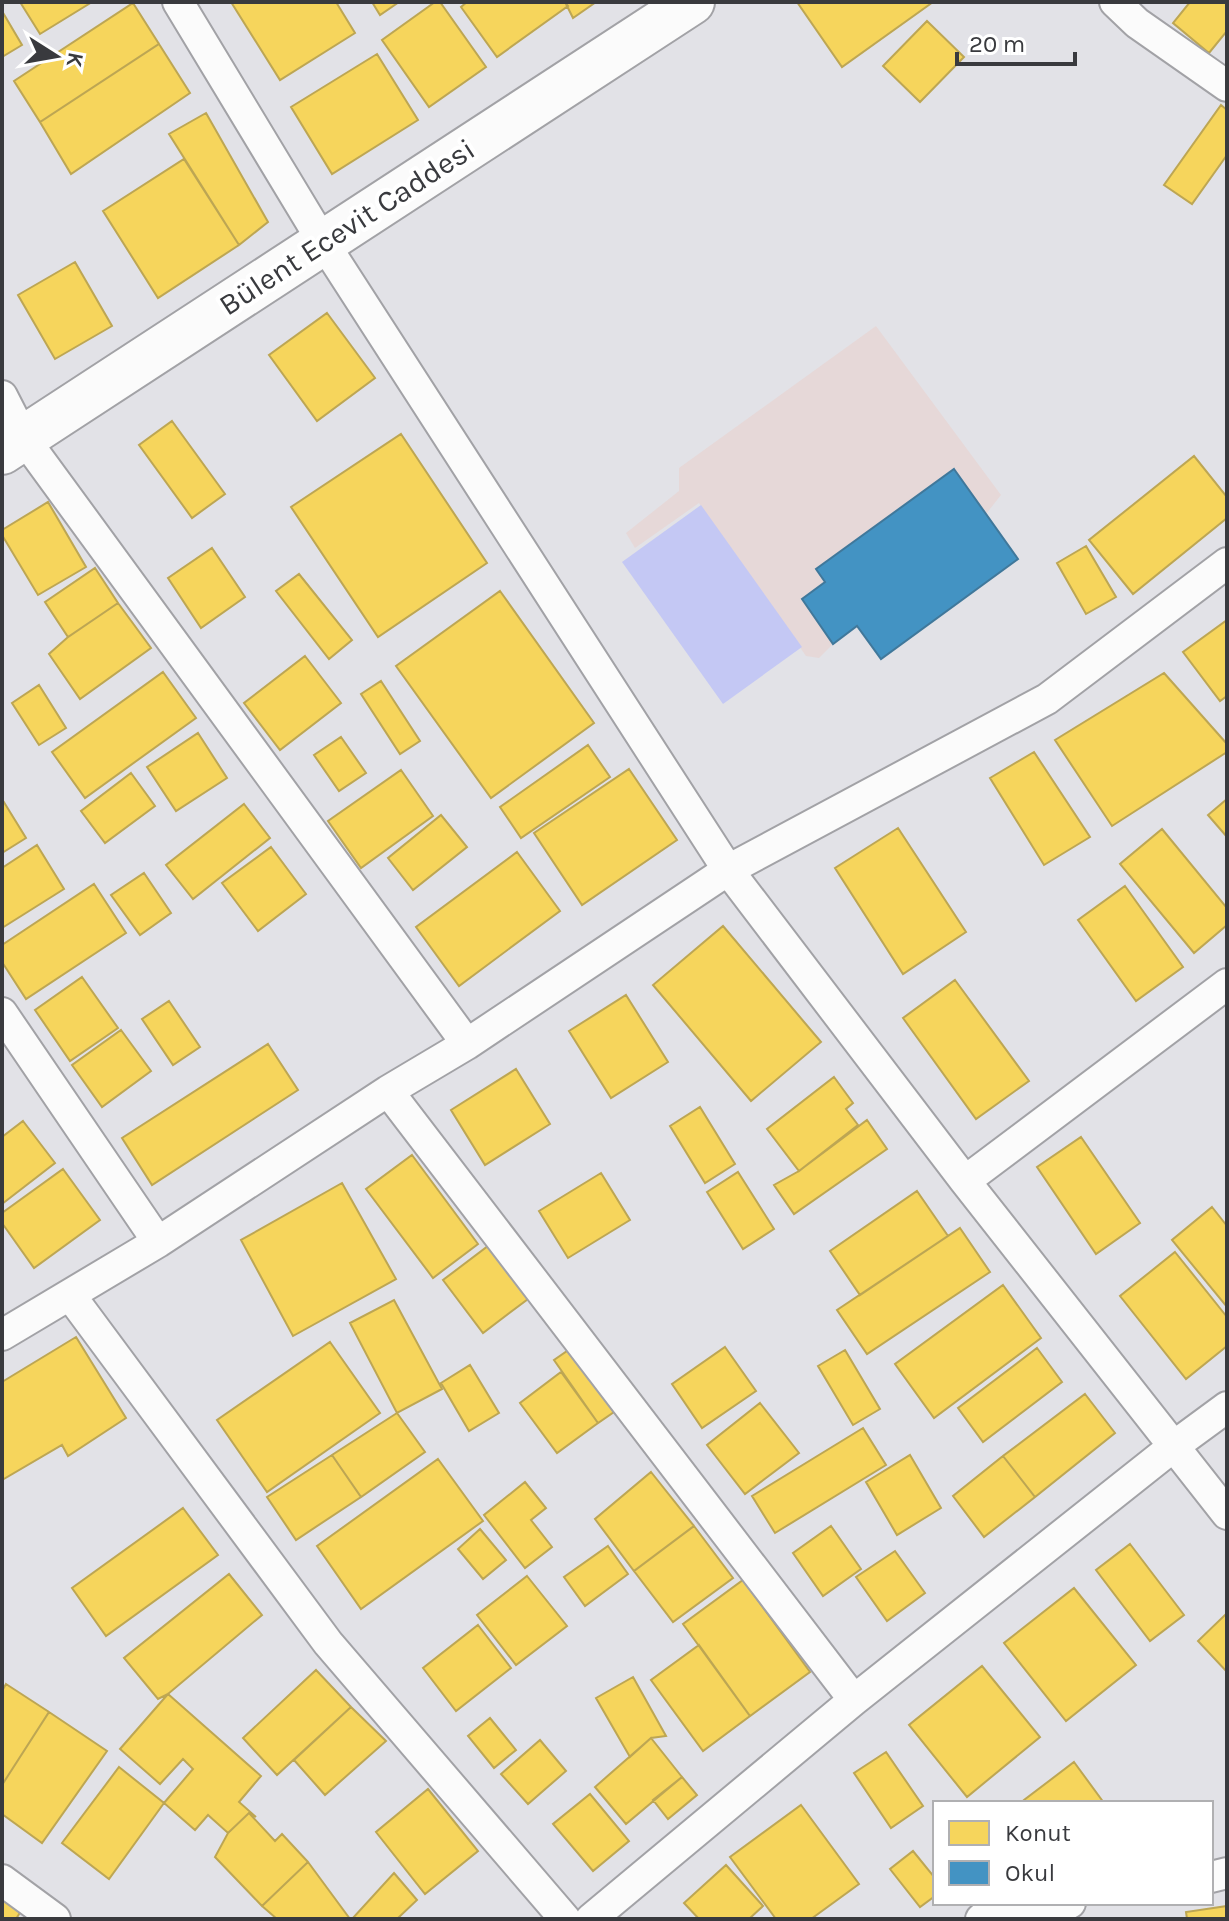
<svg xmlns="http://www.w3.org/2000/svg" width="1229" height="1921" viewBox="0 0 1229 1921" font-family="Karla,sans-serif">
	<style>
		.education { fill: #e6d8d8 }
		.green { fill: #c4c8f4 }
		.homes { fill: #f6d55c; stroke: #bda653; stroke-width: 2 }
		.schools { fill: #4393c3; stroke: #40789b; stroke-width: 2 }
		.lines { fill: none; stroke-linecap: round; stroke-linejoin: round }
		.minor-casing { stroke: #a2a2a6; stroke-width: 34 }
		.secondary-casing { stroke: #a2a2a6; stroke-width: 48 }
		.minor { stroke: #fbfbfb; stroke-width: 30 }
		.secondary { stroke: #fbfbfb; stroke-width: 44 }
		.labels { text-anchor: middle; stroke-width: 8; stroke-linejoin: round; paint-order: stroke }
		.street-label { font-size: 30px; fill: #393a3e; stroke: #fff }
	</style>
	<rect width="100%" height="100%" fill="#e2e2e7"/>
	<!-- education -->
	<path class="education" d="M876,326L1001,495L986,514L954,470L817,569L825,582L802,600L833,644L819,658L806,656L699,503L635,548L626,533L679,491V468Z"/>
	<!-- green -->
	<path class="green" d="M701,505L802,647L723,704L622,562Z"/>
	<!-- homes -->
	<path class="homes" d="M20,2H92L40,34Z
		M231,2H336L355,33L280,80Z
		M372,2H399L380,15Z
		M435,2H440L486,67L429,107L382,40Z
		M467,2H565L568,6L497,57L461,7Z
		M565,2H596L573,18Z
		M797,2H933L842,67Z
		M1190,2H1227V31L1209,53L1173,23Z
		M133,3L159,44L40,122L14,81Z
		M2,11L22,45L2,57Z
		M927,21L964,57L920,102L883,66Z
		M159,44L190,93L71,174L40,122Z
		M377,54L418,120L332,174L291,107Z
		M1221,105L1227,110V155L1192,204L1164,185Z
		M206,113L268,222L239,245L169,134Z
		M184,159L239,245L158,298L103,211Z
		M75,262L112,326L55,359L18,295Z
		M327,313L375,378L317,421L269,355Z
		M172,421L225,494L192,518L139,445Z
		M401,434L487,563L378,637L291,507Z
		M1194,456L1227,497V518L1133,594L1089,540Z
		M48,502L86,567L38,595L2,535V530Z
		M1086,546L1116,597L1086,614L1057,563Z
		M212,548L245,597L201,628L168,578Z
		M95,568L118,603L68,637L45,602Z
		M299,574L352,640L329,659L276,591Z
		M500,591L594,723L491,798L396,666Z
		M118,603L151,648L80,699L49,654L68,637Z
		M1227,620V696L1220,701L1183,652Z
		M305,656L341,703L280,750L244,703Z
		M163,672L196,718L85,798L52,752Z
		M1164,673L1227,744V752L1112,826L1055,740Z
		M381,681L420,741L400,754L361,694Z
		M39,685L66,728L39,745L12,703Z
		M198,733L227,778L176,811L147,767Z
		M341,737L366,773L339,791L314,755Z
		M588,745L610,777L521,838L500,807Z
		M1034,752L1090,837L1044,865L990,778Z
		M629,769L677,840L582,905L534,833Z
		M401,770L433,816L361,868L328,821Z
		M131,773L155,806L105,843L81,811Z
		M2,799L26,838L2,853Z
		M1227,799V837L1208,815Z
		M244,804L270,838L193,899L166,865Z
		M441,815L467,847L413,890L388,858Z
		M898,828L966,932L903,974L835,868Z
		M1162,829L1227,908V925L1194,953L1120,864Z
		M37,845L64,889L2,928V868Z
		M271,847L306,894L258,931L222,883Z
		M517,852L560,911L459,986L416,927Z
		M144,873L171,913L140,935L111,895Z
		M94,884L126,933L26,999L2,962V945Z
		M1125,886L1183,967L1136,1001L1078,920Z
		M723,926L821,1042L751,1101L653,985Z
		M82,977L118,1028L70,1061L35,1010Z
		M955,980L1029,1081L976,1119L903,1018Z
		M626,995L668,1062L611,1098L569,1031Z
		M169,1001L200,1047L173,1065L142,1019Z
		M121,1030L151,1071L102,1107L72,1065Z
		M268,1044L298,1090L152,1185L122,1138Z
		M516,1069L550,1124L485,1165L451,1110Z
		M834,1077L853,1103L846,1109L858,1125L799,1171L767,1129Z
		M700,1107L735,1164L705,1183L670,1126Z
		M867,1120L887,1149L794,1214L774,1185L799,1171Z
		M23,1121L55,1163L2,1204V1137Z
		M1081,1137L1140,1223L1096,1254L1037,1167Z
		M412,1155L478,1244L433,1278L366,1189Z
		M63,1169L100,1220L34,1268L2,1223V1213Z
		M738,1172L774,1229L743,1249L707,1192Z
		M601,1173L630,1220L568,1258L539,1211Z
		M342,1183L396,1279L293,1336L241,1240Z
		M917,1191L948,1236L860,1295L830,1251Z
		M1212,1207L1227,1226V1307L1172,1240Z
		M960,1228L990,1272L867,1354L837,1310Z
		M488,1246L528,1299L483,1333L443,1280Z
		M1175,1252L1227,1317V1346L1186,1379L1120,1296Z
		M1003,1285L1041,1338L934,1418L895,1364Z
		M394,1300L442,1389L397,1413L350,1323Z
		M76,1337L126,1418L68,1456L62,1445L2,1480V1382Z
		M330,1342L380,1413L267,1492L217,1420Z
		M725,1347L756,1391L702,1428L672,1384Z
		M1037,1348L1062,1382L983,1442L958,1408Z
		M570,1349L614,1412L598,1423L554,1360Z
		M845,1350L880,1409L853,1425L818,1366Z
		M470,1365L499,1413L469,1431L441,1383Z
		M561,1372L598,1423L557,1453L520,1403Z
		M1085,1394L1115,1433L1035,1497L1003,1456Z
		M760,1403L799,1453L745,1494L707,1445Z
		M397,1413L425,1452L361,1497L332,1455Z
		M863,1428L886,1465L775,1533L752,1496Z
		M332,1455L361,1497L296,1540L267,1497Z
		M910,1455L941,1508L897,1535L866,1482Z
		M1003,1456L1035,1497L984,1537L953,1496Z
		M438,1459L483,1521L361,1609L317,1546Z
		M651,1472L694,1526L634,1571L595,1519Z
		M525,1482L546,1508L531,1520L552,1547L525,1568L484,1515Z
		M183,1508L218,1555L106,1636L72,1588Z
		M694,1526L733,1578L673,1622L634,1571Z
		M831,1526L861,1569L823,1596L793,1553Z
		M480,1529L506,1560L483,1579L458,1549Z
		M1130,1544L1184,1615L1150,1641L1096,1570Z
		M608,1546L628,1574L585,1606L564,1577Z
		M895,1551L925,1593L887,1621L856,1577Z
		M229,1574L262,1615L168,1694L158,1699L124,1658Z
		M527,1576L567,1626L516,1665L477,1615Z
		M743,1580L810,1672L750,1716L683,1624Z
		M1074,1588L1136,1665L1066,1721L1004,1643Z
		M1227,1613V1672L1198,1641Z
		M478,1625L511,1668L456,1711L423,1668Z
		M699,1645L750,1716L703,1751L651,1680Z
		M982,1666L1040,1737L967,1797L909,1725Z
		M316,1670L351,1707L277,1775L243,1738Z
		M633,1677L666,1736L651,1738L630,1757L596,1698Z
		M6,1684L49,1712L2,1785V1691Z
		M168,1694L261,1776L239,1802L256,1817L249,1813L228,1833L208,1815L195,1830L164,1803L193,1769L183,1759L160,1784L120,1749Z
		M351,1707L386,1741L325,1795L294,1760Z
		M49,1712L107,1751L42,1843L2,1814V1785Z
		M490,1718L516,1750L494,1768L468,1736Z
		M651,1738L682,1777L626,1824L595,1787Z
		M540,1740L566,1771L528,1804L501,1774Z
		M886,1752L923,1806L891,1828L854,1773Z
		M1074,1762L1104,1803H1026L1024,1800Z
		M119,1767L164,1803L109,1879L62,1843Z
		M682,1777L697,1795L668,1819L653,1800Z
		M428,1789L478,1851L425,1894L376,1832Z
		M590,1794L629,1841L593,1871L553,1824Z
		M801,1805L859,1884L811,1919H776L730,1857Z
		M249,1813L275,1841L282,1834L308,1862L262,1906L215,1857L228,1833Z
		M913,1851L935,1878V1896L920,1907L890,1869Z
		M308,1862L350,1919H277L262,1906Z
		M726,1865L763,1906L749,1919H699L684,1903Z
		M394,1873L417,1900L397,1919H352Z
		M2,1893L24,1906L16,1919H2Z
		M1227,1906V1919H1187L1186,1912Z"/>
	<!-- schools -->
	<path class="schools" d="M954,469L1018,559L881,659L857,626L833,644L802,599L825,582L816,569Z"/>
	<g class="lines">
		<!-- minor casing -->
		<g class="minor-casing">
			<path id="minor" d="M178,2L323,242L728,870L965,1181L1227,1514
				M1115,2L1137,23L1227,86
				M2,396L23,437L467,1044
				M2,1013L158,1242
				M388,1091L854,1700
				M965,1181L1227,984
				M70,1295L328,1643L565,1919
				M2,1335L158,1242L388,1091L467,1044L728,870L1047,699L1227,563
				M1211,1877L1227,1873
				M2,1880L55,1919
				M591,1919L854,1700L1174,1446L1227,1407
				M981,1919L1070,1903"/>
		</g>
		<!-- secondary casing -->
		<g class="secondary-casing">
			<path id="secondary" d="M2,452L692,2"/>
		</g>
		<!-- minor -->
		<use href="#minor" class="minor"/>
		<!-- secondary -->
		<use href="#secondary" class="secondary"/>
	</g>
	<g class="labels">
		<!-- street labels -->
		<g class="street-label">
			<text transform="translate(347 227) rotate(-33)" y="10">Bülent Ecevit Caddesi</text>
		</g>
	</g>
	<!-- border -->
	<rect width="1229" height="1921" fill="none" stroke="#393a3e" stroke-width="8"/>
	<!-- legend -->
	<rect x="933" y="1801" width="280" height="104" fill="#ffffff" stroke="#b0b0b2" stroke-width="2"/>
	<rect x="949" y="1821" width="40" height="24" fill="#f6d55c" stroke="#b0b0b2" stroke-width="2"/>
	<text x="1005" y="1841" font-size="24" fill="#393a3e">Konut</text>
	<rect x="949" y="1861" width="40" height="24" fill="#4393c3" stroke="#b0b0b2" stroke-width="2"/>
	<text x="1005" y="1881" font-size="24" fill="#393a3e">Okul</text>
	<!-- north arrow -->
	<g transform="translate(56 56) rotate(101)" stroke="#ffffff" stroke-width="6" paint-order="stroke">
	<path d="M0-6L14 30L0 20L-14 30Z" fill="#393a3e"/>
	<text y="-12" font-size="22" font-weight="bold" text-anchor="middle" fill="#393a3e">K</text>
	</g>
	<!-- scale -->
	<path d="M957 52v12h118v-12" fill="none" stroke="#393a3e" stroke-width="4"/>
	<text x="969" y="52" font-size="24" fill="#393a3e" stroke="#ffffff" stroke-width="6" paint-order="stroke">20 m</text>
</svg>
